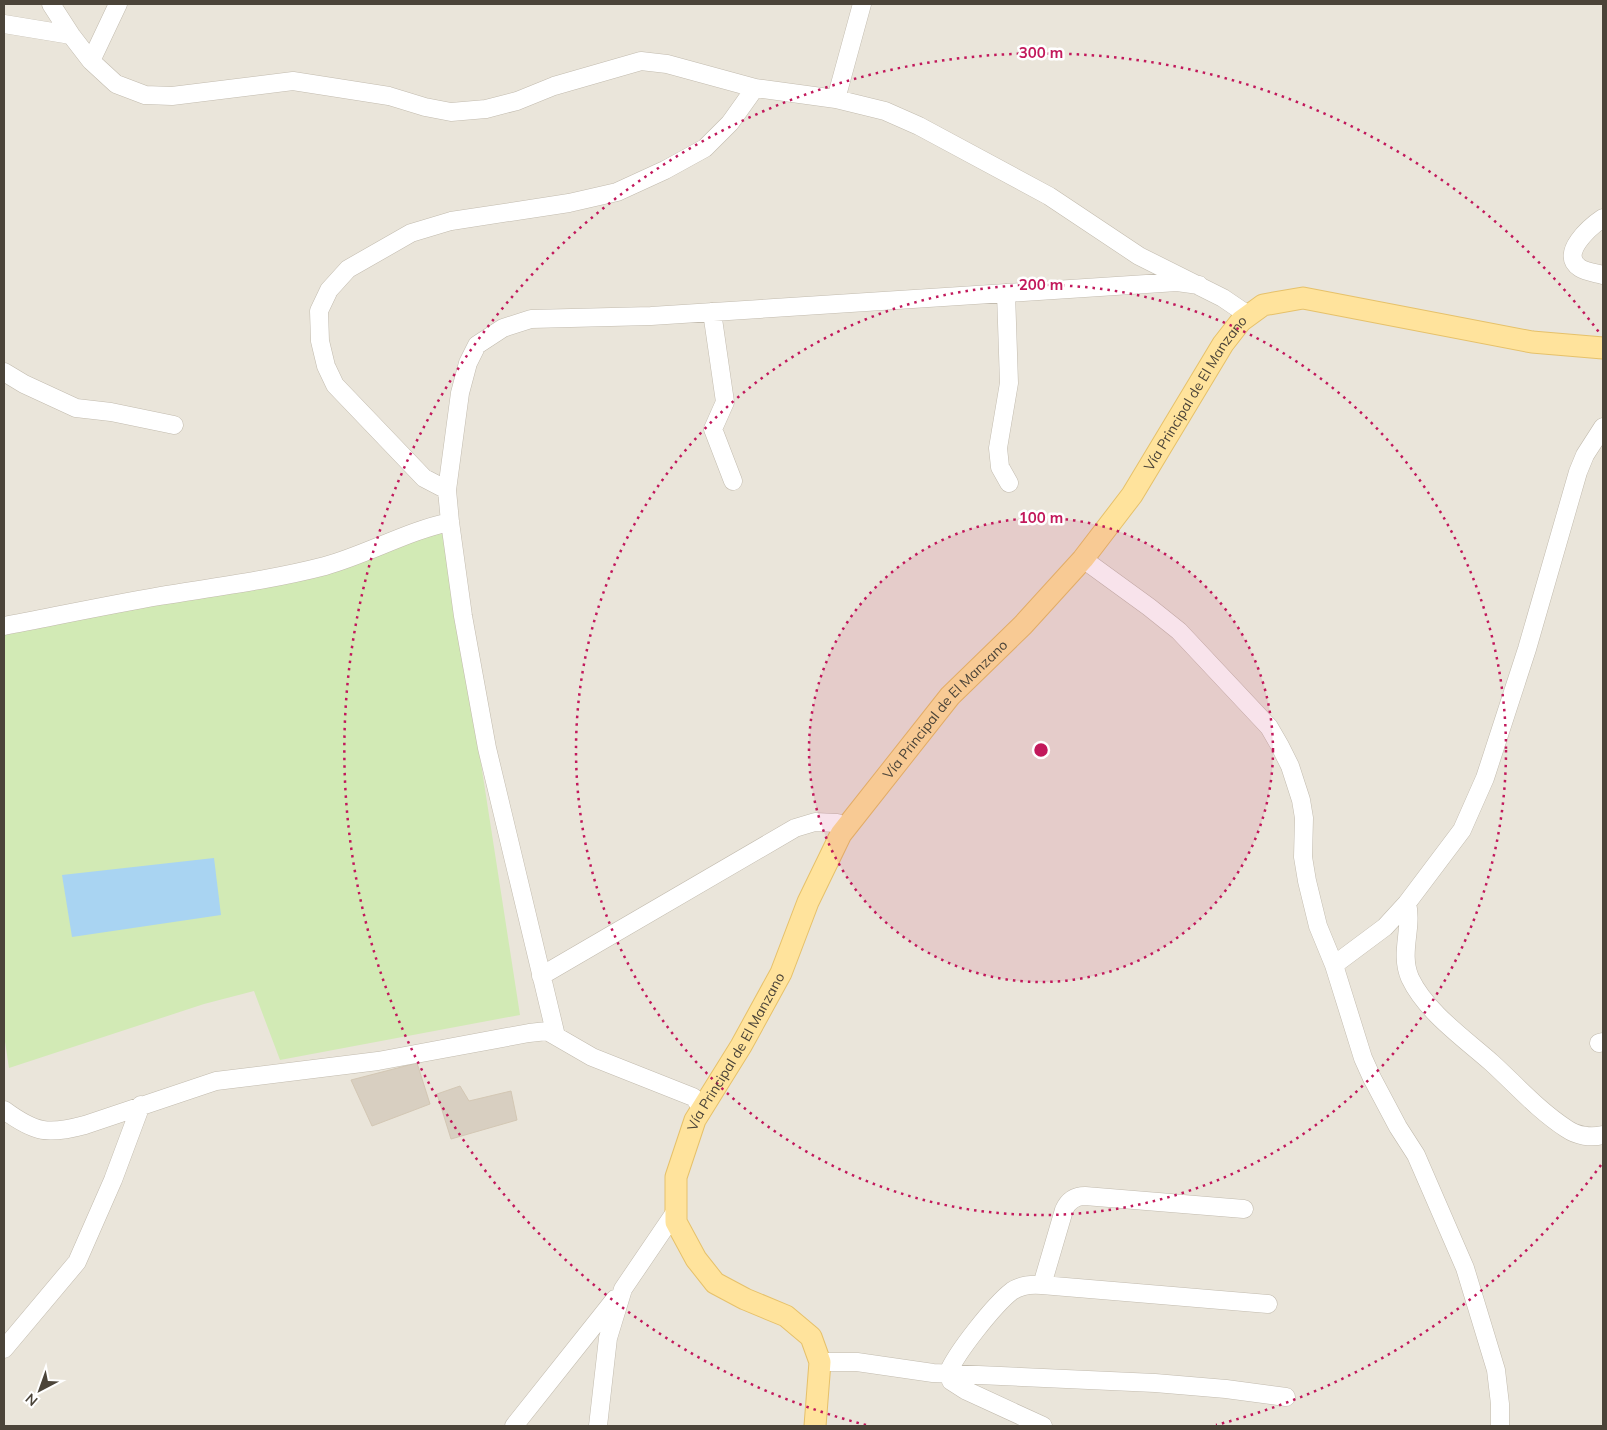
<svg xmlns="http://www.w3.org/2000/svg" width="1607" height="1430" viewBox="0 0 1607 1430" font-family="Mulish,sans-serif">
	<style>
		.residential { fill: #eae5da }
		.green { fill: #d2eab5 }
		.water { fill: #a9d4f2 }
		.building { fill: #d8cfc1; stroke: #d3c7b4 }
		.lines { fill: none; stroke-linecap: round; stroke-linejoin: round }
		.minor-casing { stroke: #c2bbae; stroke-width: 19 }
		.major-casing { stroke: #e6c16a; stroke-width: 23 }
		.minor { stroke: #fff; stroke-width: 18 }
		.major { stroke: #ffe39c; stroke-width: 21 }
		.ring { fill: none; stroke: #c2185b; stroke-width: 2.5; stroke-dasharray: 2.5 5 }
		.labels { text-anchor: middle; stroke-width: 5; stroke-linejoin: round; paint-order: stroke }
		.street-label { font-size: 14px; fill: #4b4439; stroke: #fff }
		.centre { fill: #c2185b; stroke: #fff; stroke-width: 2.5 }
		.ring-label { font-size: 15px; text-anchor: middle; font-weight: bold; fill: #c2185b; stroke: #fff; stroke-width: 5; stroke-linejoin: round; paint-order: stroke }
	</style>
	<rect width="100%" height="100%" fill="#f6f3ec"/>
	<!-- residential -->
	<path class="residential" d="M4,4H1603V1426H4Z"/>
	<!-- green -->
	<path class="green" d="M454,526L460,628L520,1015L280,1060L254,991L204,1004L9,1068L4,1035V624L158,602Z"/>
	<!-- water -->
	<path class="water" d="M214,858L221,915L72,937L62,875Z"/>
	<!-- building -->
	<path class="building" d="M417,1063L430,1104L372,1126L351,1080Z
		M460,1086L469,1101L511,1091L517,1120L451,1139L437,1094Z"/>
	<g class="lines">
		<!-- minor casing -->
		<g class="minor-casing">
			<path id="minor" d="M51,4L71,35L91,61L116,84L145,95L172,96L293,81L389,96L425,107L451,112L486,109L517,101L554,86L641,61L667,64L755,88L836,99L885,111L919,126L1049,196L1139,256L1223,298L1248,315
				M4,24L71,35
				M91,61L118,4
				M836,99L862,4
				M1603,218C1591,226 1558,254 1580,268C1586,272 1596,273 1603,275
				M1006,293L1009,383L998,448L1000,467L1009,483
				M712,312L725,402L713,429L733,481
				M4,372L24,384L76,408L111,412L174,425
				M447,490L424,478L335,385L326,366L320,341L319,311L329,290L348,269L411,233L451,221L569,203L617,192L665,170L705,148L730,123L755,88
				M1083,559L1149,607L1179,631L1269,727L1280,746L1290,766L1301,800L1304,818L1303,857L1307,881L1318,926L1334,965L1363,1058L1372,1078L1398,1127L1416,1155L1465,1268L1496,1370L1500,1404V1426
				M4,626C56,616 108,605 160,596C215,587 271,580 325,566C368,554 407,531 450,522
				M1407,903C1413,929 1399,952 1410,978C1426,1012 1465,1039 1492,1063C1516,1085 1539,1111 1567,1129C1577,1136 1591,1138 1603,1135
				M1334,965L1385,927L1407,903L1462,830L1485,778L1527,649L1578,472L1585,455L1603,427
				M541,976L795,828L815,822L837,823L841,834
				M556,1036L487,748L463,616L450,522L447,490L460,393L468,363L477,345L503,328L531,319L651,316L1177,282L1199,285
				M1599,1043L1603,1042
				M4,1110C35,1133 48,1135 85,1125L216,1081L378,1061L529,1033L547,1031L592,1057L693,1097L702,1107L697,1117
				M1042,1285L1064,1210C1068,1201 1075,1196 1085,1196L1244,1209
				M4,1349L77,1262L113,1180L141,1105
				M820,1362H857L933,1373L1155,1383L1226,1389L1286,1397
				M514,1426L615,1299
				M598,1426L608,1338L623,1289L676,1211
				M1043,1426L965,1390L951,1381L948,1373C956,1353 994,1305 1012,1291C1021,1285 1031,1284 1042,1285L1268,1304"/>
		</g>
		<!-- major casing -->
		<g class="major-casing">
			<g id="major">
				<path id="s1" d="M815,1426L820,1362L811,1337L786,1316L745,1299L715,1283L696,1259L676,1222V1177L695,1120L741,1046L781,973L808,902L841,834L950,696L1023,625L1083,559L1132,495L1223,344L1241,321L1263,305L1303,298L1532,342L1603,348"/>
			</g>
		</g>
		<!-- minor -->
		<use href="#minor" class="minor"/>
		<!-- major -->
		<use href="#major" class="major"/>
	</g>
	<!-- distance rings -->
	<circle cx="1041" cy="750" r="232" fill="#c2185b" fill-opacity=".12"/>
	<g class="ring">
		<circle cx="1041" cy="750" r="232"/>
		<circle cx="1041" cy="750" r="465"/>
		<path d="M1601 1165A697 697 0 0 1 1216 1425M866 1425A697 697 0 1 1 1601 335"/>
	</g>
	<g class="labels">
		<!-- street labels -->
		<g class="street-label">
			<text dy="5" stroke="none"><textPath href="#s1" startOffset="1269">Vía Principal de El Manzano</textPath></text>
			<text dy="5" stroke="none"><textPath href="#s1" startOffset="864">Vía Principal de El Manzano</textPath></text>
			<text dy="5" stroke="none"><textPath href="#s1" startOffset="459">Vía Principal de El Manzano</textPath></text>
		</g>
	</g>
	<circle cx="1041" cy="750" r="8" class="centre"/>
	<g class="ring-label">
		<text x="1041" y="58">300 m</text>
		<text x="1041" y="290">200 m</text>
		<text x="1041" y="523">100 m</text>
	</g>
	<!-- border -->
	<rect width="1607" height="1430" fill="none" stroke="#4b4439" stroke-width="10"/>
	<!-- north arrow -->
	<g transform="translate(40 1390) rotate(221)" stroke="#ffffff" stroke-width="4" paint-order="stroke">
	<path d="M0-4L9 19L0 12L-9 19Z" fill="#4b4439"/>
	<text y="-8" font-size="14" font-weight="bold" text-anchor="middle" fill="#4b4439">N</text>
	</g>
</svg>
